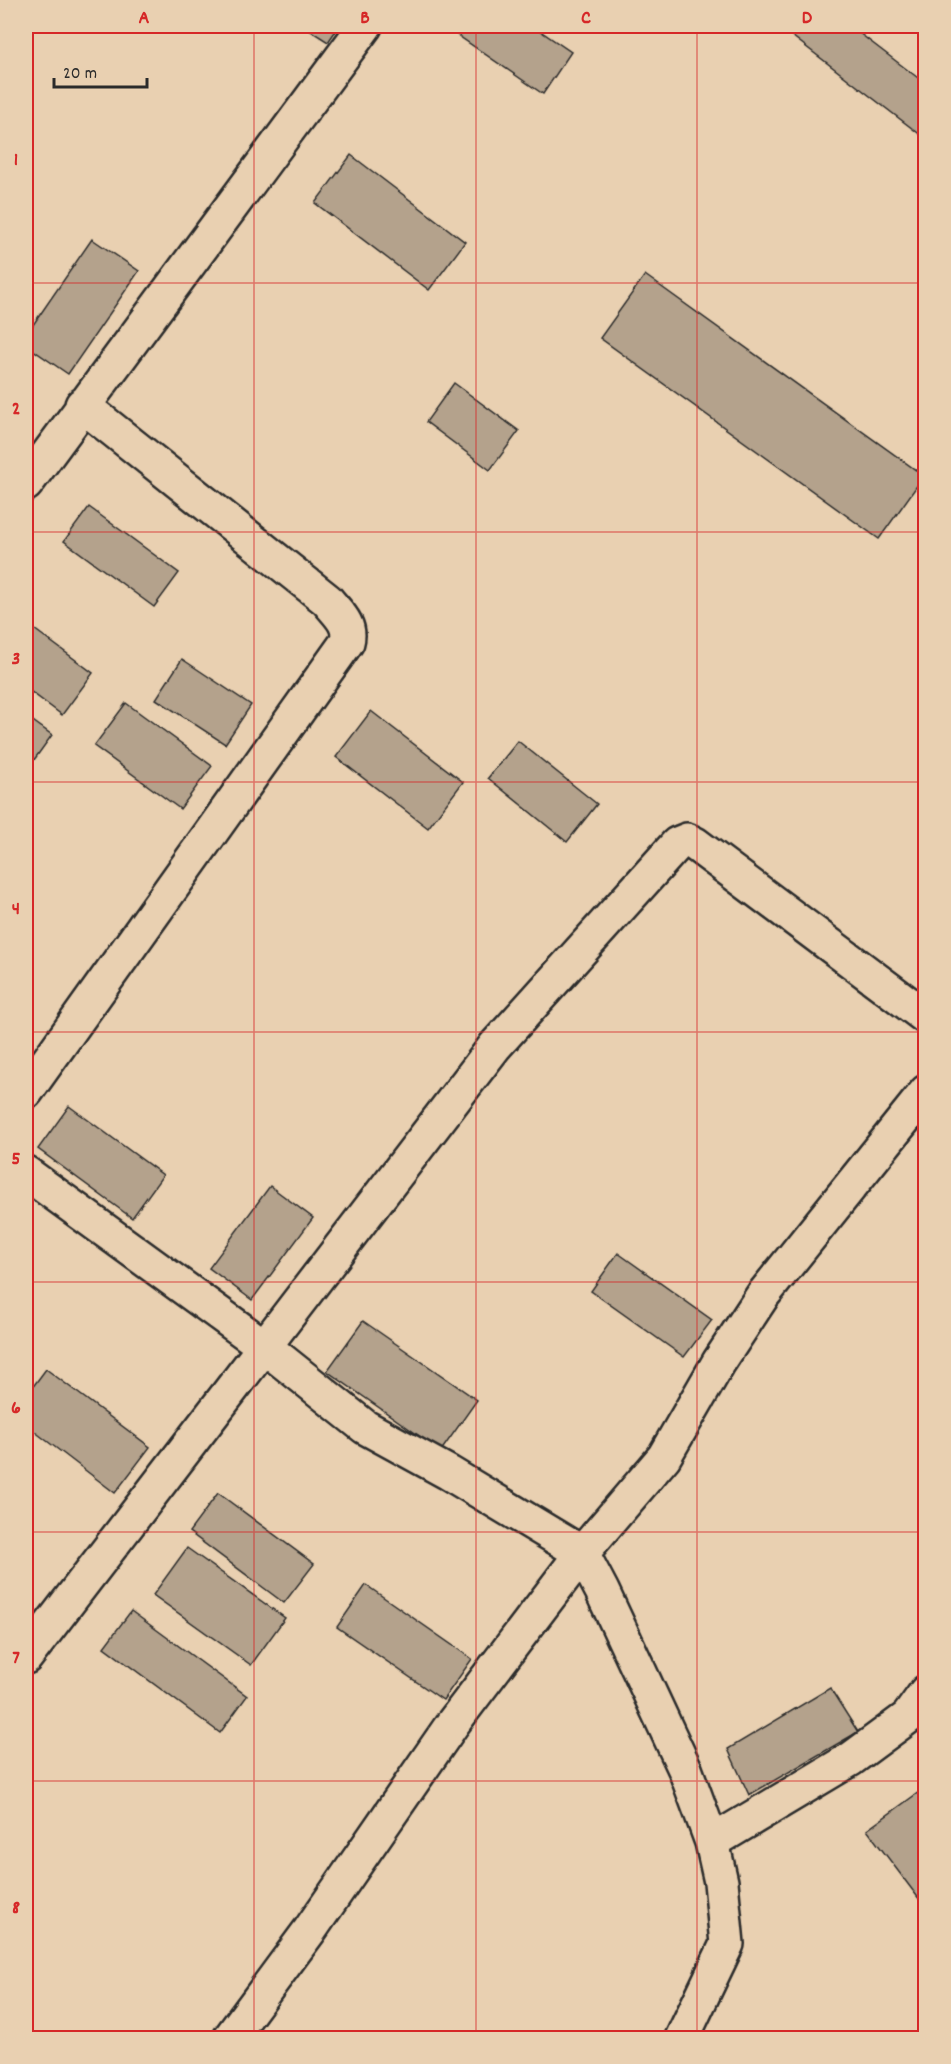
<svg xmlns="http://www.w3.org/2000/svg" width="951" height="2064" viewBox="0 0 951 2064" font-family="Dekko,sans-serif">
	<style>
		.building { fill: #b4a28c; stroke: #2b2b2b; stroke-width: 1.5 }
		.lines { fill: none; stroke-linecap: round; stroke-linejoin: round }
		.minor-casing { stroke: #2b2b2b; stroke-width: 38 }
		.minor { stroke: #e9d0b1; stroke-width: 33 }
		.grid { fill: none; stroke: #d62828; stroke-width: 1.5; stroke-opacity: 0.55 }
		.neatline { fill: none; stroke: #d62828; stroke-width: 2 }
		.grid-label { font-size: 20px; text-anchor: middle; font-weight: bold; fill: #d62828 }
	</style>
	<rect width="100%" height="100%" fill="#e9d0b1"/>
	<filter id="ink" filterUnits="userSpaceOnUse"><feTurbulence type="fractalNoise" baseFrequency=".0167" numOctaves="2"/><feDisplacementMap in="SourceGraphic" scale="12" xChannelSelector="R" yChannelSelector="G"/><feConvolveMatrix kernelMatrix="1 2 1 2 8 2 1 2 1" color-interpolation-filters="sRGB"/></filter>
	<g filter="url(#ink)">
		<!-- building -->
		<path class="building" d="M303,26H339L328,42Z
			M458,26H533L571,52L543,94L453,32Z
			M779,26H850L926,84V139Z
			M351,155L465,242L429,290L315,203Z
			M92,239L139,271L68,374L26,345V335Z
			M645,275L924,476L879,539L600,338Z
			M454,383L519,431L490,470L426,422Z
			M89,507L179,573L154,607L64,541Z
			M26,623L93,673L62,715L26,688Z
			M182,659L251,705L225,744L156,699Z
			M126,703L212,766L180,809L94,746Z
			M371,711L463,782L428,828L336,757Z
			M26,716L52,735L26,771Z
			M518,741L597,804L567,842L488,778Z
			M69,1106L163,1175L132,1218L38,1149Z
			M270,1186L313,1218L252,1300L209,1268Z
			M618,1253L712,1320L684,1357L591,1291Z
			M363,1321L477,1400L441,1451L327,1371Z
			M46,1369L150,1447L115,1493L26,1425V1396Z
			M218,1493L314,1564L284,1603L189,1532Z
			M187,1548L285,1618L251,1665L153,1595Z
			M366,1585L472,1659L443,1700L337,1627Z
			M131,1611L247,1696L220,1733L104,1647Z
			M830,1688L858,1732L749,1795L728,1749Z
			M919,1792L926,1801V1908L867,1830Z"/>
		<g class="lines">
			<!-- minor casing -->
			<g class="minor-casing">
				<path id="minor" d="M26,484L365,26
					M26,1092L347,642C352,624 337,613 327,600L82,405
					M26,1173L265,1347L365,1427L449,1473L582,1553L602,1591L685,1769L712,1842L721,1882L727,1944L682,2038
					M26,1657L495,1046L677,844L687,840L695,844L926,1017
					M712,1842L851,1759L908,1717L926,1692
					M230,2038L310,1930L453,1723L582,1553L664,1457L719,1362L763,1295L926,1092"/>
			</g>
			<!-- minor -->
			<use href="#minor" class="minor"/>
		</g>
	</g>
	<!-- grid -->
	<path class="grid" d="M254,26V2038M476,26V2038M697,26V2038M26,283H926M26,532H926M26,782H926M26,1032H926M26,1282H926M26,1532H926M26,1781H926"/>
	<!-- margin -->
	<rect width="951" height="2064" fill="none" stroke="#e9d0b1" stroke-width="66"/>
	<!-- scale -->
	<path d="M54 78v9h93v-9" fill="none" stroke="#2b2b2b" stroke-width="3"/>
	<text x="63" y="78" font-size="18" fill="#2b2b2b" stroke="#e9d0b1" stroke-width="4.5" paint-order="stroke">20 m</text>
	<rect x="33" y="33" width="885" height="1998" class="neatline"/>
	<g class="grid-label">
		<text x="144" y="23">A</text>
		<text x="365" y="23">B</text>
		<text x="586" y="23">C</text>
		<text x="807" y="23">D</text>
		<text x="16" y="165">1</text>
		<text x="16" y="414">2</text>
		<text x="16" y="664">3</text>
		<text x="16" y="914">4</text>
		<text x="16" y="1164">5</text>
		<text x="16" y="1413">6</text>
		<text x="16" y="1663">7</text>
		<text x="16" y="1913">8</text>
	</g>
</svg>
